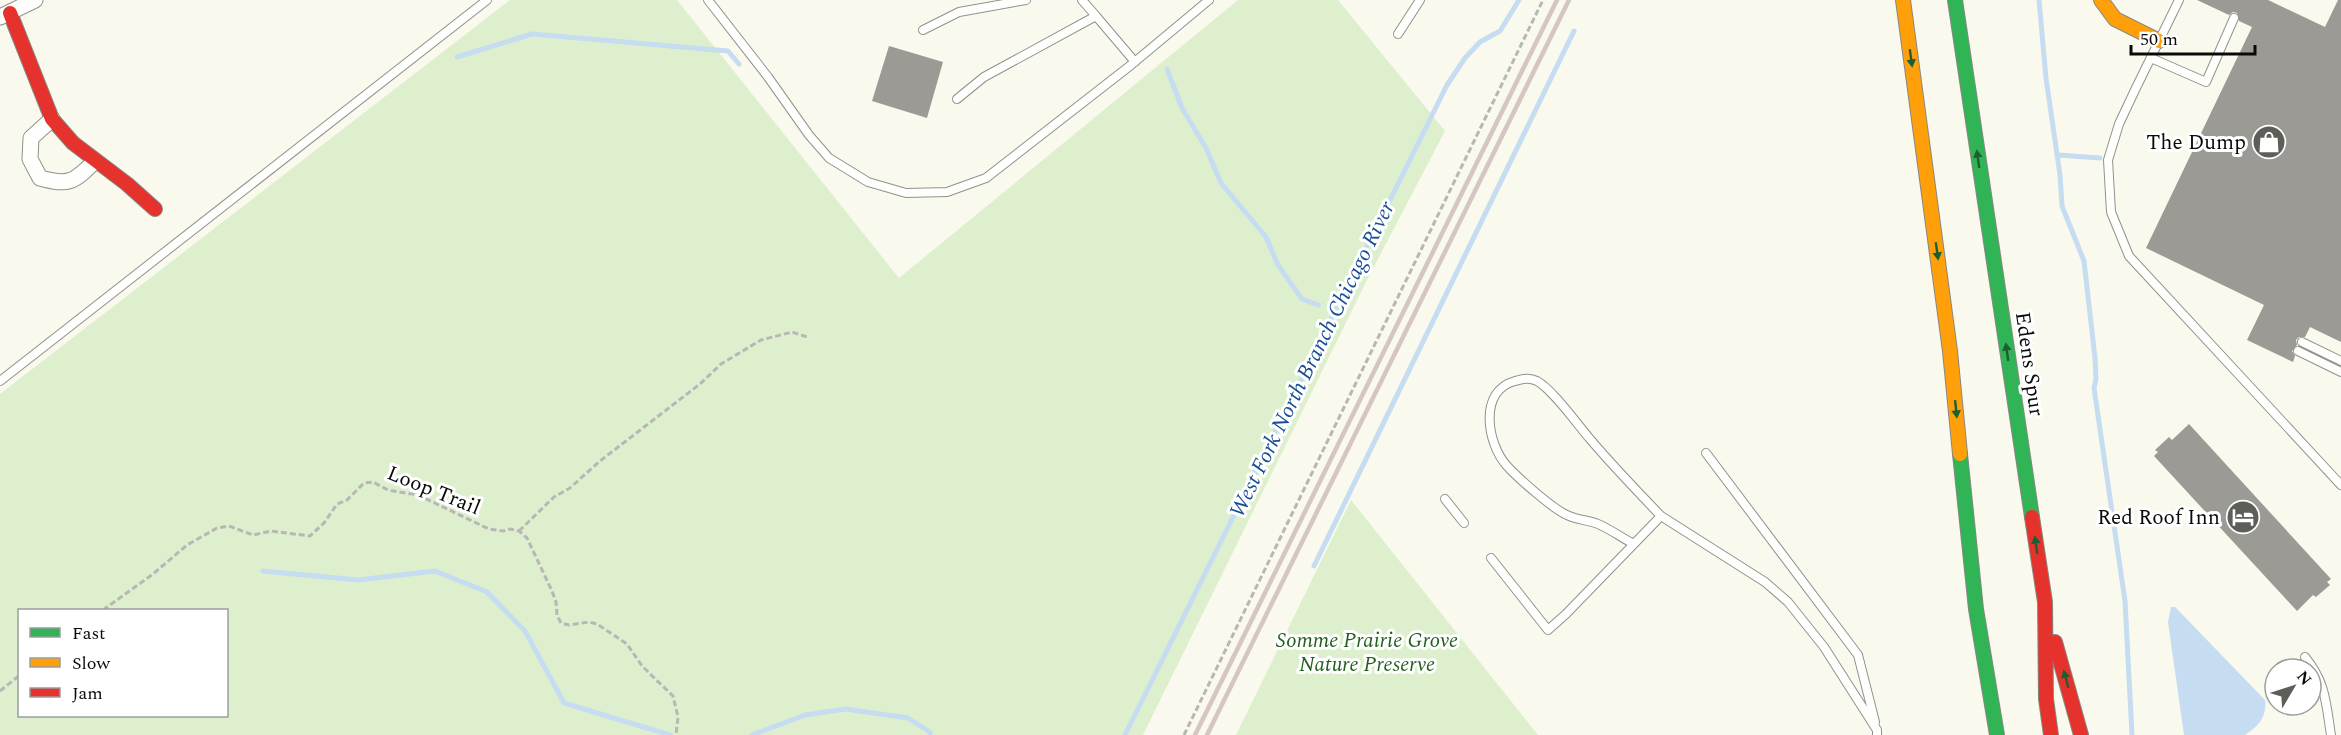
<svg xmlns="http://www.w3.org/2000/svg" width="2341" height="735" viewBox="0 0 2341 735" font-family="Spectral,serif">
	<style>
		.green { fill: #deefce; fill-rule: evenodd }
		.water { fill: #c5dcf1 }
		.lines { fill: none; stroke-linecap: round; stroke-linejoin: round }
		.stream { stroke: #c5dcf1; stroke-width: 5 }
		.building { fill: #9b9a94 }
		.lane-casing { stroke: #92928c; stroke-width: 10 }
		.street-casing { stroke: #92928c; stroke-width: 17 }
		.fast-casing { stroke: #888883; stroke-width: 16 }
		.slow-casing { stroke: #888883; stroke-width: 16 }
		.jam-casing { stroke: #888883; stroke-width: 16 }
		.path { stroke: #b7b7b5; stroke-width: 3; stroke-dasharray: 6 3; stroke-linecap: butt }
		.lane { stroke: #fefefc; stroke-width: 8 }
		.street { stroke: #fefefc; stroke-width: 15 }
		.fast { stroke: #30b455; stroke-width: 14 }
		.slow { stroke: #ff9f0a; stroke-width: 14 }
		.jam { stroke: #e5322d; stroke-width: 14 }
		.rail { stroke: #d5c6c2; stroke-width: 4.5 }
		.oneway { fill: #1d5f30 }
		.labels { text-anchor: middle; stroke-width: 6; stroke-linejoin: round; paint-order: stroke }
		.poi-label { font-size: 21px; fill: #0a0a0a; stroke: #fff; text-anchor: end }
		.street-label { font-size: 21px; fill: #0a0a0a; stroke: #fff }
		.park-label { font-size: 21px; font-style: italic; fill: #225f1e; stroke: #fff }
		.water-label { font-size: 22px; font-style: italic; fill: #194e96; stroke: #fff }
	</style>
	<rect width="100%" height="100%" fill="#f9f9ed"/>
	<!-- green -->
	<path class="green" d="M510,0H677L899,278L1238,0H1338L1445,131L1367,280L1143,735H0V394ZM20,610H226V716H20Z
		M1351,500L1538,735H1236Z"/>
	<!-- water -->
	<path class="water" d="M2171,607H2175L2265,700C2267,716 2259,726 2245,735H2184L2168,622Z"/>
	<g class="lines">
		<!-- stream -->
		<path class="stream" d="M2039,0L2046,78L2060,175L2062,206L2084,261L2095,358L2096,379L2094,388L2125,601L2132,735
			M457,57L532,34L728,51L739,64
			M1167,69L1182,108L1206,148L1221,183L1266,237L1278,265L1302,299L1318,305
			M2058,155L2100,158
			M1314,566L1574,31
			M263,571L358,580L435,571L487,592L525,631L564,703L670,735
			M752,735L805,715L846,709L908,718L930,732V735
			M1125,735L1447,85L1465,58L1480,42L1500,31L1519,0"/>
	</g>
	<!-- building -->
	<path class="building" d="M2197,0H2268L2325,27L2338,0H2341V342L2310,327L2305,337H2299L2296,340L2297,345L2292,351L2295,356L2293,362L2247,340L2264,305L2146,248L2252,27L2239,21L2237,13L2233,12L2229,15Z
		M889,46L943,62L927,118L872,101Z
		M2189,424L2331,579L2327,582L2330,585L2316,597L2313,595L2297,611L2154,456L2158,452L2155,450L2169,437L2172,440Z"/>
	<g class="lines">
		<!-- lane casing -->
		<g class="lane-casing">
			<path id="lane" d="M708,0L768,77L809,135L829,158L868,182L906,193L947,192L986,178L1131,65L1209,0
				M1082,0L1096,16
				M2179,0L2135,90L2119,124L2108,160L2111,212L2129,256L2341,485
				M923,30L959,12L1026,0
				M1398,34L1420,0
				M2151,58L2206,82L2234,18
				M957,99L984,77L1096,16L1135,62
				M2302,342L2341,361
				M2298,351L2341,372
				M0,381L487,0
				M1706,453L1858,655L1875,722
				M1445,499L1464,523
				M1634,544C1622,538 1610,529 1598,524C1588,520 1577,520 1567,515C1553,509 1518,478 1507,466C1487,444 1478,391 1515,381C1523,379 1529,377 1537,381C1553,390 1577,424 1590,439C1612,465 1637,491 1661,516
				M1491,558L1548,630L1566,614L1661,516L1765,582L1788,602L1824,647L1877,730V735
				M2305,657C2326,682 2326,704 2331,735"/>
		</g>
		<!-- street casing -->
		<g class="street-casing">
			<path id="street" d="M0,17L35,0
				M52,119L31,138L30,159L40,178C69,186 74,182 95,161"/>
		</g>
		<!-- fast casing -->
		<g class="fast-casing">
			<path id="fast" d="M1955,0L2032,517
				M1960,454L1976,609L1997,735"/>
		</g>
		<!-- slow casing -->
		<g class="slow-casing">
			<path id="slow" d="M1903,0L1950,351L1960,454
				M2101,0L2115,19L2159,41"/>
		</g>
		<!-- jam casing -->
		<g class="jam-casing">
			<path id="jam" d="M10,13L52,119L73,143L127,184L155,209
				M2032,517L2045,602L2046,699L2051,735
				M2055,642L2081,735"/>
		</g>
		<!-- path -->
		<path class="path" d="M519,531L554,497L570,488L600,461L700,384L721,364L761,340L792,332L807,337
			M103,610L153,574L187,545L217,528L229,526L253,535L271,531L310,536L324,523L337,504L347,500L364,483L373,482L388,490L418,495L489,529L503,531L510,529L519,531L527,538L552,591L556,602L557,615L561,623L569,625L589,622L597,624L627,644L642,666L673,696L678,717L676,735
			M0,691L20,675
			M1184,735L1543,0"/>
		<!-- lane -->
		<use href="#lane" class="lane"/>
		<!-- street -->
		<use href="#street" class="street"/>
		<!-- fast -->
		<use href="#fast" class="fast"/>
		<!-- slow -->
		<use href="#slow" class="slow"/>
		<!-- jam -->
		<use href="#jam" class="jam"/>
		<!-- rail -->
		<path class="rail" d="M1195,735L1557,0
			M1207,735L1569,0"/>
	</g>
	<!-- one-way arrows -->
	<defs><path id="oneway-solid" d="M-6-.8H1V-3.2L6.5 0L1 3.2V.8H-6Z" transform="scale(1.5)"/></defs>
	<g class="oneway">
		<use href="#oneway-solid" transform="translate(1911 58) rotate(82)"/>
		<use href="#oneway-solid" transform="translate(1978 159) rotate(-98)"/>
		<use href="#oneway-solid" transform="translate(1937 251) rotate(82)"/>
		<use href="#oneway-solid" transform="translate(2007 352) rotate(-98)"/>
		<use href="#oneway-solid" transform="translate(1956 409) rotate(84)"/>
		<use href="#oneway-solid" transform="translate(2036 545) rotate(-98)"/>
		<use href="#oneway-solid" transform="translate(2066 679) rotate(-105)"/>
	</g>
	<!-- icons -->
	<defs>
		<g id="shop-disc" transform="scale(1.725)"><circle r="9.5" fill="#5e5e59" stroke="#fff"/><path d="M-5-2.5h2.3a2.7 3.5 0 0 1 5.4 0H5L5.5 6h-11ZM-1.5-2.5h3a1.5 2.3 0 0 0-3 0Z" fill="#fff"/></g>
		<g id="hotel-disc" transform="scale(1.725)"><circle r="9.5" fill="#5e5e59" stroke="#fff"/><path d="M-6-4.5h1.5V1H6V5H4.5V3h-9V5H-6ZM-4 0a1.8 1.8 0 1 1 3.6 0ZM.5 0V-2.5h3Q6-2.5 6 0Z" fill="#fff"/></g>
	</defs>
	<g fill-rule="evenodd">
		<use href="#shop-disc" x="2269" y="142"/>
		<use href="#hotel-disc" x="2243" y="517"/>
	</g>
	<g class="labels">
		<!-- poi labels -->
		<g class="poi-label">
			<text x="2246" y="149">The Dump</text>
			<text x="2220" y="524">Red Roof Inn</text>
		</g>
		<!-- street labels -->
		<g class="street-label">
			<text transform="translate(2030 364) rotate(82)" y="7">Edens Spur</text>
			<text transform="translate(434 490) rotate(22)" y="7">Loop Trail</text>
		</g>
		<!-- park labels -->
		<g class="park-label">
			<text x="1367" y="647">Somme Prairie Grove<tspan x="1367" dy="24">Nature Preserve</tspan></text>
		</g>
		<!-- water labels -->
		<g class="water-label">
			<text transform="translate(1311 359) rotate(-64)" y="8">West Fork North Branch Chicago River</text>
		</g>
	</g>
	<!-- legend -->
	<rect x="18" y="609" width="210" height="108" fill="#ffffff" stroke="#9d9d9d" stroke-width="1.5"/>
	<rect x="30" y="628" width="30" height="9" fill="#30b455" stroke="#9d9d9d" stroke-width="1.5"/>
	<text x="72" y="639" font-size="18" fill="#0a0a0a">Fast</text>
	<rect x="30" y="658" width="30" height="9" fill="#ff9f0a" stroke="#9d9d9d" stroke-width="1.5"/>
	<text x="72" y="669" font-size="18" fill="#0a0a0a">Slow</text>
	<rect x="30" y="688" width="30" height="9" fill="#e5322d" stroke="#9d9d9d" stroke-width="1.5"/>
	<text x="72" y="699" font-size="18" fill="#0a0a0a">Jam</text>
	<!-- north arrow -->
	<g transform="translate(2293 687) rotate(51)"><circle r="28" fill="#ffffff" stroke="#9d9d9d" stroke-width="1.5"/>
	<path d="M0-4.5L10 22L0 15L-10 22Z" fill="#5e5e59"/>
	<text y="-9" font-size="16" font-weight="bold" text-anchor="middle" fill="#0a0a0a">N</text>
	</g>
	<!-- scale -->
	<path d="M2131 45v9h124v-9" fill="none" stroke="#0a0a0a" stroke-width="3"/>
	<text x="2140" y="45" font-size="18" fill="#0a0a0a" stroke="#ffffff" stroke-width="4.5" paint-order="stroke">50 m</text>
</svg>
